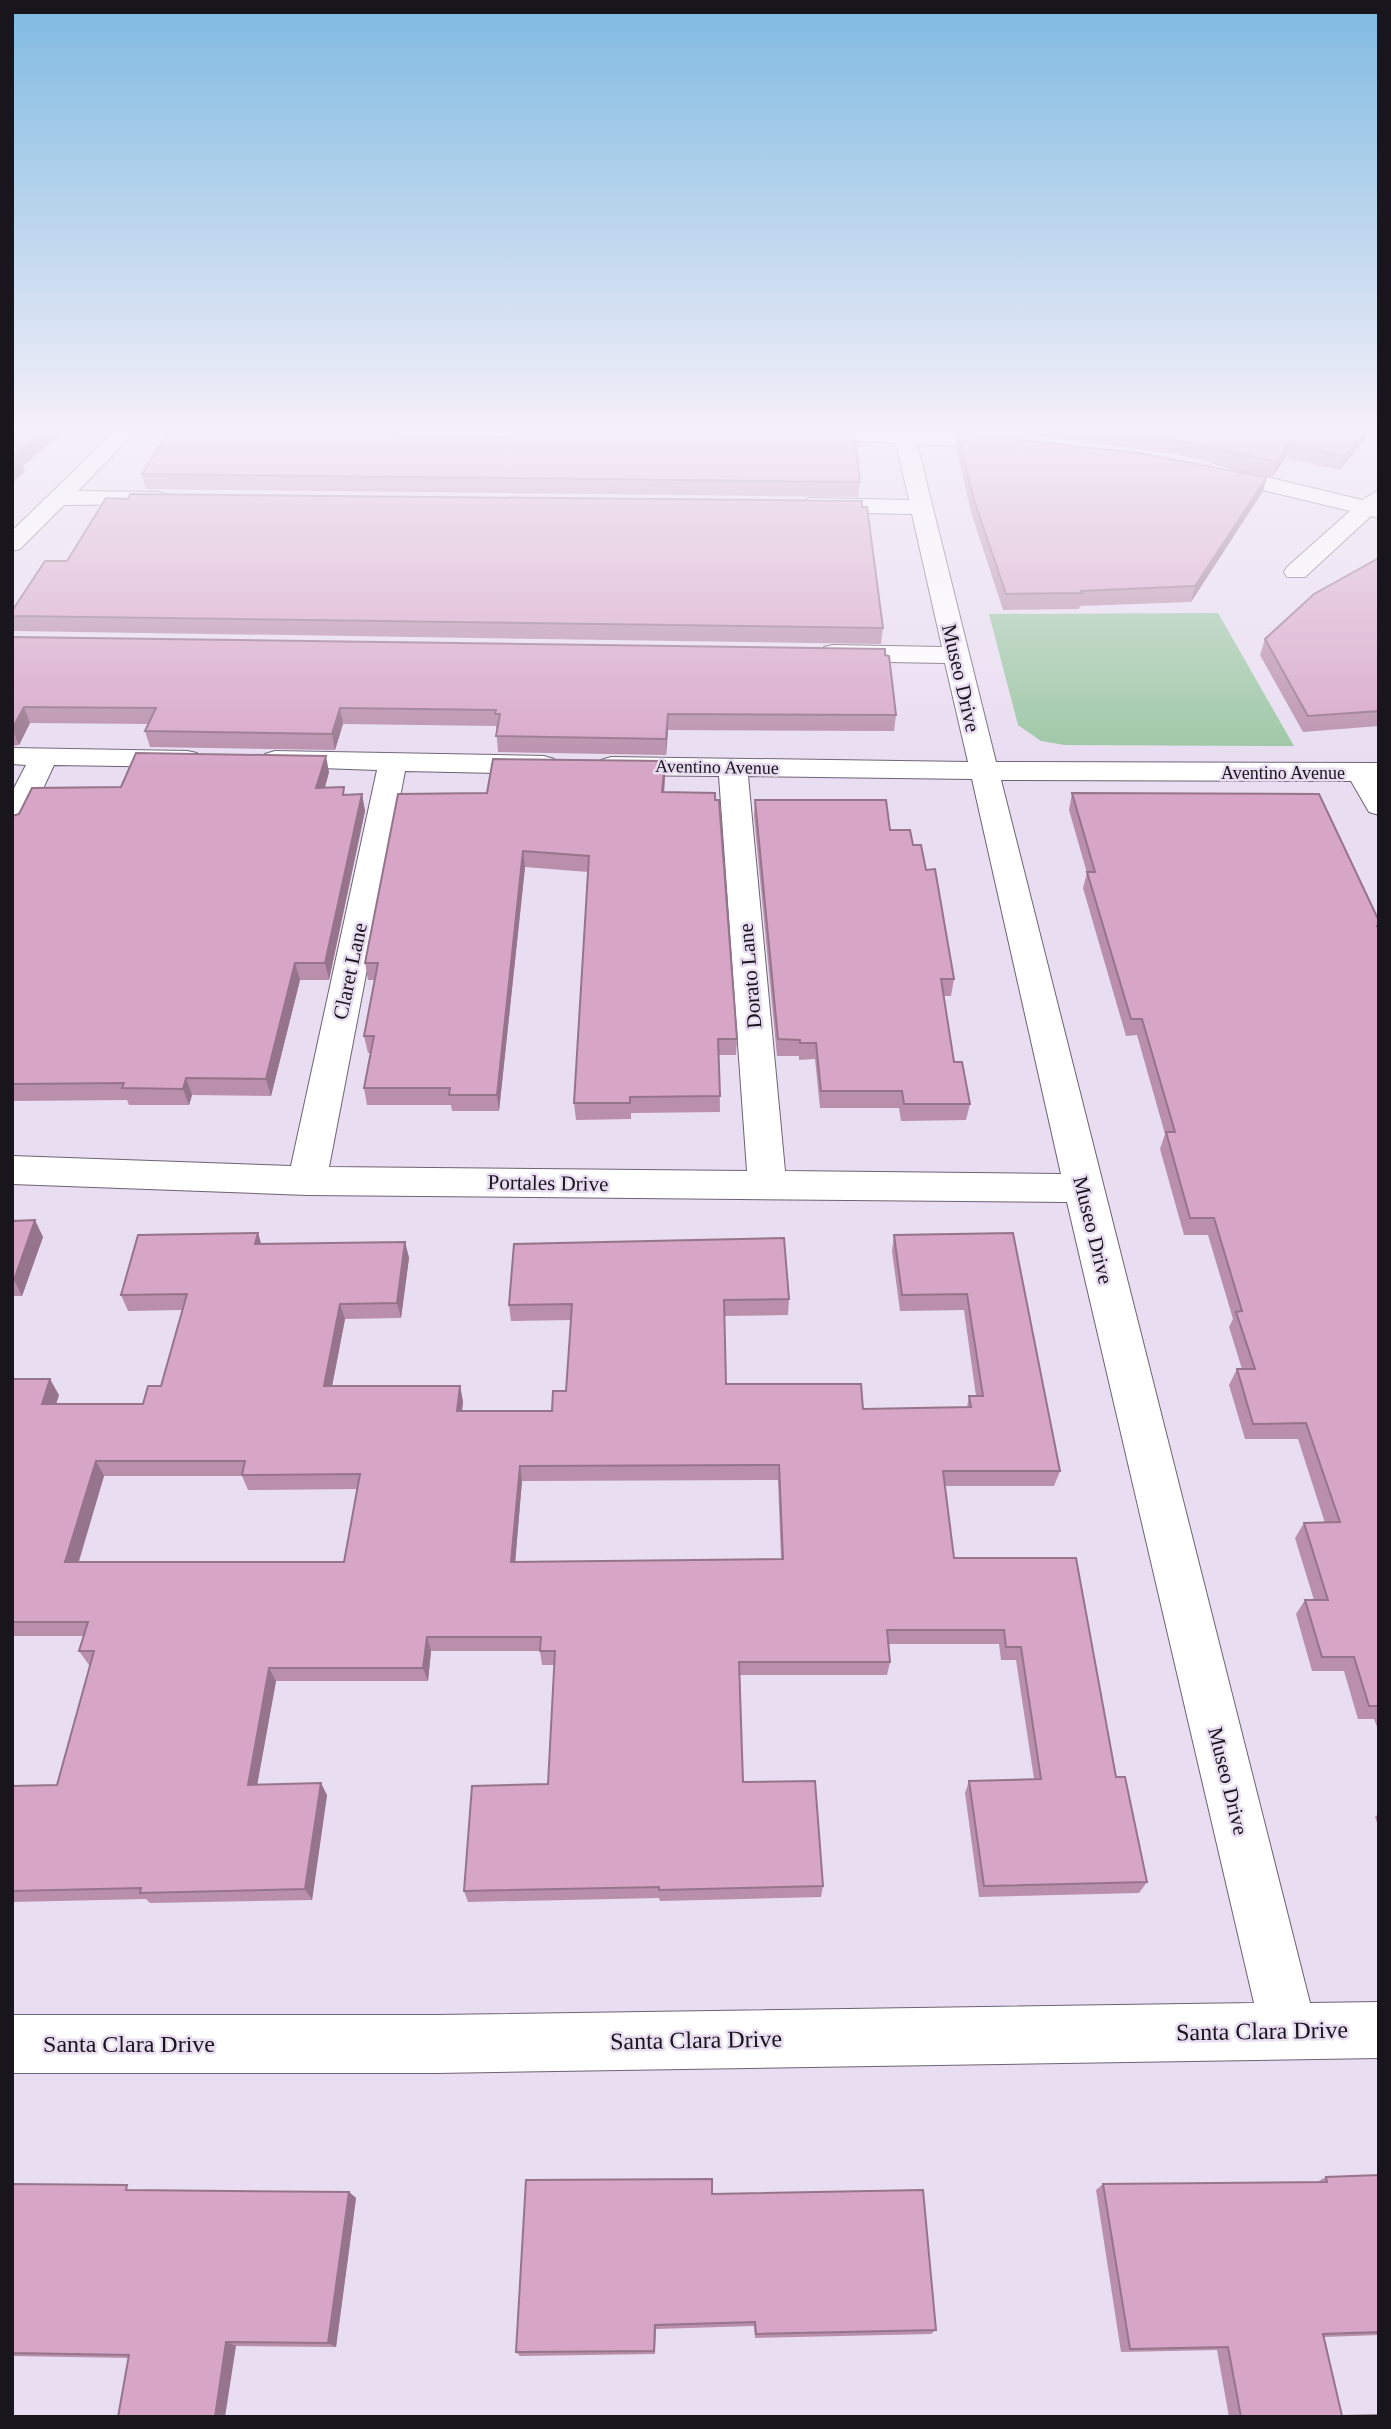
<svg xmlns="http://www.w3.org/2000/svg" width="1391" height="2429" viewBox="0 0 1391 2429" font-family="Georgia,serif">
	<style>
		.green { fill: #9ac6a2 }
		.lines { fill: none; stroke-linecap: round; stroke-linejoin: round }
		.minor-casing { stroke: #6d6374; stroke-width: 2 }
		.minor { fill: #fff; fill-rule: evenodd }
		.wall { fill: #b98fab; fill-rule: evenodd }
		.shaded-wall { fill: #96748b }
		.building { fill: #d7a6c7; stroke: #96748b; stroke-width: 2; fill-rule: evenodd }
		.labels { text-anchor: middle; stroke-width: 5; stroke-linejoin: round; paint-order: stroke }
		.far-street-label { font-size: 18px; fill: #19151c; stroke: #e9ddf1 }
		.street-label { font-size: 21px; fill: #19151c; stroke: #e9ddf1 }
		.near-street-label { font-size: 24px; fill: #19151c; stroke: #e9ddf1 }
	</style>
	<rect width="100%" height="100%" fill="#e9ddf1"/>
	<!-- green -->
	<path class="green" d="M1218,613L1294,746L1065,745L1041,741L1018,725L989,614Z"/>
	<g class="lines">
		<!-- minor casing -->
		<g class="minor-casing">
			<path id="minor" d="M118,428H139L78,491L157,492L165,494L168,499L165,504L64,505L20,549L12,551V531Z
				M486,428H573L574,430C567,440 493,438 486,428Z
				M796,428L893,430V428H913L914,431L1008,436L1019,442L1008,448L917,444L996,762L1379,763V815L1369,812L1351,781L1001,780L1310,2003L1379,2002V2058L437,2073H12V2015H437L1254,2003L1067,1202L307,1195L12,1184V1156L291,1166L377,770L265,766L261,760L265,754L275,751L544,756L554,759L558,765L554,771L544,774L405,771L329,1167L747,1171L719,776L611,775L601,772L597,766L601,760L611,757L968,762L945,663L833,661L824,659L820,653L824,647L833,645L942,647L912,514L809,512L798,505L809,498L909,500L896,443L803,438L792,432ZM748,776L972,779L1061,1174L785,1171Z
				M1213,464L1362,500L1379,490V518L1371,516L1305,577H1287L1284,572L1287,567L1350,511L1205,476L1202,471Z
				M12,748L187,751L197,753L201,759L197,765L187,767L54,765L27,823L23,829L12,832V792L26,765L12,764Z"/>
		</g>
		<!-- minor -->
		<use href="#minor" class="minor"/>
	</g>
	<!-- wall -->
	<path class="wall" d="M171,428H408L402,437H510L860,482L858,497L146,489L142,474Z
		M950,428H1379V431L1373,430L1340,470L1285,458L1273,477L1175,454L1019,433Z
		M958,433L1263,491L1191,602L1080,606L1079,609L1003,610L971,512L956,447Z
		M1379,558V726L1303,732L1260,655L1265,639Z
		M12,611L883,628L881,644L14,631L12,625Z
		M12,637L896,715L894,731L668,730L666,755L498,752L496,726L343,724L335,750L150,747L145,731L149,724L30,723L19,745L12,746Z
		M665,761L664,792L737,1039L736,1055H719L720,1112L631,1113V1119L576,1120L574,1103L588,872L525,867L499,1111H452L451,1105H367L364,1088L371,1053H368L364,1036L374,980H368L365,963L487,793Z
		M329,772L325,788L346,795L362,794L365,811L329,980H300L271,1096L192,1095L189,1105H129L127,1100L12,1101V816L121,787Z
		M1072,793L1379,921V1732L1374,1719H1358L1344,1671H1312L1296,1614L1305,1600H1314L1295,1538L1304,1523H1325L1298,1439H1245L1229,1385L1237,1369H1242L1229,1327L1233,1319L1208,1235H1184L1160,1149L1165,1134L1137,1035L1126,1036L1083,888L1087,873L1069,810Z
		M755,800L890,830L913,845L926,870L954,979L951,996H943L954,1062L970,1104L966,1120L901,1121L899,1108H820L815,1059L799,1060V1056H777L754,816Z
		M12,1221L43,1237L22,1296H12Z
		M258,1233L261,1244L405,1242L409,1258L401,1318L345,1319L332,1386H460L463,1402L462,1411H552L566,1391L571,1320L511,1321L509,1305L789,1299L788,1315L724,1316L726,1384L863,1409L967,1407L969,1396H976L964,1310L900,1311L892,1251L894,1235L1013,1233L1060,1471L1054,1486H945L954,1558H1076L1116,1777L1147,1882L1139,1893L979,1897L965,1793L969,1781L1034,1779L1016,1660H1001L999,1644H889L890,1662L887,1675H740L743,1782L823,1886L821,1897L660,1901L659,1898L468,1902L464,1891L548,1784L554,1665H542L540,1651H431L428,1681H276L257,1785L327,1795L312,1900L150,1903L146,1899L12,1902V1786L57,1785L91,1665H89L79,1651L84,1636H12V1379L59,1395L56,1404H143L161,1386L182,1310L128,1311L121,1295ZM104,1476H242L248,1490L357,1489L344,1562H79ZM778,1480L781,1559L515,1562L522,1481Z
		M1379,1813V1828L1375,1817Z
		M1379,2175V2335L1324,2337L1342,2416L1379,2417H1229L1217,2350L1121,2352L1096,2190L1103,2184L1317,2182L1326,2177Z
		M12,2184L135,2190L349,2192L356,2198L336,2347L236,2346L129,2358L12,2356Z
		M712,2194L936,2330L931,2334L755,2338L754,2326L656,2329L655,2354L520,2356L516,2352Z"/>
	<!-- shaded-wall -->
	<path class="shaded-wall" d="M46,428H67L23,466L25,472L12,483L13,457Z
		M396,428H408L391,451L389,437Z
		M1368,428H1374L1340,470L1344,456Z
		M1289,443L1285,458L1273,477L1277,462Z
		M1267,477L1263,491L1191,602L1195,586Z
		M24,707L30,723L19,745L12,729Z
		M340,708L343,724L335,750L332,734Z
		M668,714V730L666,755V739Z
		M326,756L329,772L320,804L316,788Z
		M665,761V777L663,809L662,792Z
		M362,794L365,811L329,980L325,963Z
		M523,851L525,867L499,1111L497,1095Z
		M295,963L300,980L271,1096L266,1079Z
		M186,1078L192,1095L189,1105L183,1089Z
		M35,1220L43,1237L22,1296L14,1280Z
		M258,1233L263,1250L255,1244Z
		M405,1242L409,1258L401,1318L397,1303Z
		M340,1304L345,1319L329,1402L324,1386Z
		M50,1379L59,1395L51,1419L42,1404Z
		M460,1386L463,1402L460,1426L457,1411Z
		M96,1461L104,1476L74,1576L65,1562Z
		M520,1466L522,1481L514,1576L511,1562Z
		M427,1637L431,1651L428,1681L423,1668Z
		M269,1668L276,1681L255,1797L248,1785Z
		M321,1783L327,1795L312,1900L305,1889Z
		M349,2192L356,2198L336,2347L328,2343Z
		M226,2342L236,2346L225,2417H215Z"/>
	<!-- building -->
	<path class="building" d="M12,428H46L13,457H20L12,464Z
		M171,428H396L389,437H510L512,428H789L854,429L860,482L142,474Z
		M1084,428H1368L1344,456L1289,443L1277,462L1179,440Z
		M958,433L1138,453L1267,477L1195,586L1081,591L1082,593L1006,594L973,497Z
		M130,494L862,501V507H867L883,628L12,616V611L45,561H67L106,498L128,499Z
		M1379,558V711L1308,716L1265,639L1314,594Z
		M12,637L885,649V655L889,656L896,715L668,714L666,739L496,736L500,714H495L496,710L340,708L332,734L145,731L156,708L24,707L12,729Z
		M136,753L326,756L316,788L344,787L343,795L362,794L325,963H295L266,1079L186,1078L183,1089L122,1088L124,1083L12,1084V816L19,814L32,788L121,787Z
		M493,759L665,761L662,792L715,793V800H719L737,1039H718L720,1096L630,1097V1103H574L589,856L523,851L497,1095H449L450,1088H364L374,1036H364L378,963H365L398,794L487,793Z
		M1072,793L1319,794L1379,921V926H1377L1379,930V1706H1369L1354,1657H1322L1305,1600H1328L1304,1523L1340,1522L1306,1423L1253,1424L1237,1369H1255L1236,1312L1242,1311L1214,1218H1190L1166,1132H1175L1142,1019H1131L1087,872H1095Z
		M755,800H886L890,830H910L913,845H921L926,870L935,869L954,979H941L954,1062H962L970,1104H904L902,1091H821L816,1043H800V1040L778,1039Z
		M35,1220L14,1280H12V1221Z
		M258,1233L255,1244L405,1242L397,1303L340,1304L324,1386H460L457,1411H552L553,1391H566L572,1304L509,1305L514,1244L784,1238L789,1299L724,1300L726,1384H861L863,1409L971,1407L969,1396H983L967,1294L902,1295L894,1235L1013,1233L1060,1471H943L954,1558H1076L1116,1777H1125L1147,1882L984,1886L969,1781L1041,1779L1021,1647H1006L1004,1630H887L890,1662H739L743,1782L815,1781L823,1886L659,1890V1887L464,1891L472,1786L548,1784L555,1651H540L541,1637H427L423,1668H269L248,1785L321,1783L305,1889L140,1893L141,1888L12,1891V1786L57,1785L94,1651H79L88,1622H12V1379H50L42,1404H143L148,1386H161L187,1294L121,1295L138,1235ZM96,1461H245L242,1475L360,1474L344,1562H65ZM779,1465L783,1559L511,1562L520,1466Z
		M1379,2175V2332L1323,2334L1342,2416L1379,2415V2417H1241L1228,2347L1130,2349L1103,2184L1327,2182L1326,2177Z
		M712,2179V2194L923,2190L936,2330L756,2334L755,2322L655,2325L654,2351L516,2352L526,2180Z
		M12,2184L127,2185L126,2190L349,2192L328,2343L226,2342L215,2417H118L129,2355L12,2353Z"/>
	<!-- sky -->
	<linearGradient id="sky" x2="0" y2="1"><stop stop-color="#7ebae1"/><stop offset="0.56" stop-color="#f5f0f9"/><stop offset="1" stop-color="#f5f0f9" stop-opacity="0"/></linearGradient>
	<rect width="1391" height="768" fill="url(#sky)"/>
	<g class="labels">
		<!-- far-street labels -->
		<g class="far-street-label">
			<text transform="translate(717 767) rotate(1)" y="6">Aventino Avenue</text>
			<text x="1283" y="779">Aventino Avenue</text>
		</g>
		<!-- street labels -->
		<g class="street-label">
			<text transform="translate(961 678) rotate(77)" y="7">Museo Drive</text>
			<text transform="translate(350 971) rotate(-78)" y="7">Claret Lane</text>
			<text transform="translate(750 976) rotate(-95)" y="7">Dorato Lane</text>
			<text transform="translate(548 1183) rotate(1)" y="7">Portales Drive</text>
			<text transform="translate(1093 1230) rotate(76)" y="7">Museo Drive</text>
			<text transform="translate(1228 1781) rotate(76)" y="7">Museo Drive</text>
		</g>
		<!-- near-street labels -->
		<g class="near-street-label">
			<text transform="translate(1262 2031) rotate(-1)" y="8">Santa Clara Drive</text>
			<text transform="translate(696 2040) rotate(-1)" y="8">Santa Clara Drive</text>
			<text x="129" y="2052">Santa Clara Drive</text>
		</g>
	</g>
	<!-- border -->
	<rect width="1391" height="2429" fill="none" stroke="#19151c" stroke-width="28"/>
</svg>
